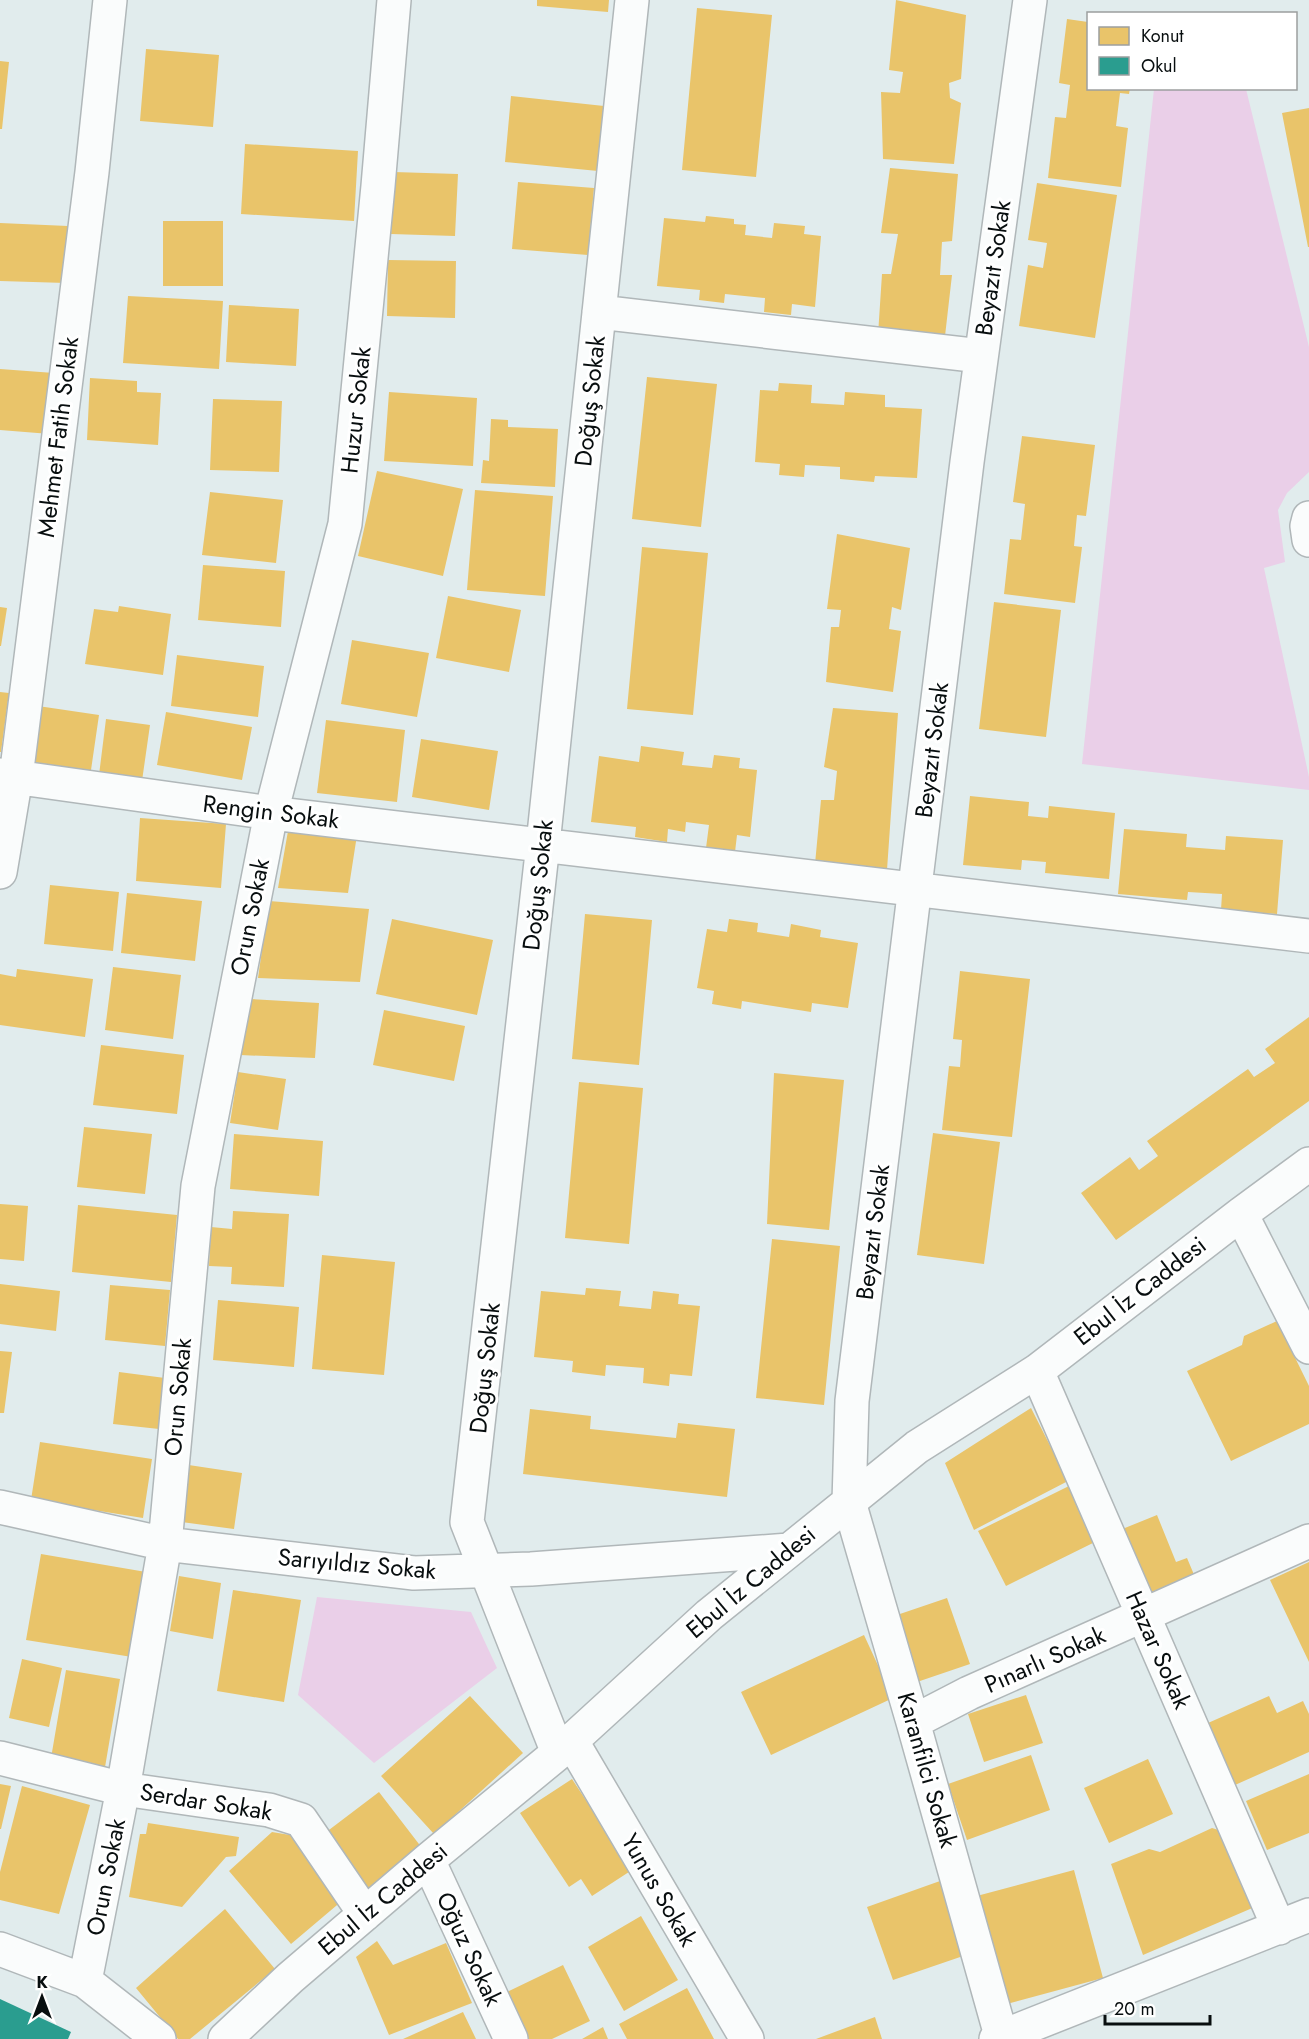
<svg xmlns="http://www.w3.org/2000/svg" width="1309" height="2039" viewBox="0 0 1309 2039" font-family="Jost,sans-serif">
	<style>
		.green { fill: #eacfe8 }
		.homes { fill: #e9c46a }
		.schools { fill: #2a9d8f }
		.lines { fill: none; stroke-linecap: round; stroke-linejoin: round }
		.minor-casing { stroke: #b0b7b9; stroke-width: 36 }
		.minor { stroke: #fafcfc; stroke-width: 33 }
		.labels { text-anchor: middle; stroke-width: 6; stroke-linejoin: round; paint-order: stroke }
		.street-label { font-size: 24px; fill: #080e0f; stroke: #fff }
	</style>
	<rect width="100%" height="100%" fill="#e1eced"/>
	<!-- green -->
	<path class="green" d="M1154,89H1246L1309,347V472L1287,493L1278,510L1285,562L1264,568L1309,777V790L1082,764Z
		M317,1597L471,1612L497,1668L374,1763L298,1695Z"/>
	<!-- homes -->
	<path class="homes" d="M537,0H609L608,12L537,6Z
		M896,0L966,15L961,79L949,83L950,98L961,103L954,164L883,159L881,92L900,93L903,72L889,70Z
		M697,8L772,15L756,177L682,170Z
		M1067,19L1088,22V88H1130L1129,94L1120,93L1116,126L1128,128L1121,187L1048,178L1055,117L1066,118L1070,85L1059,83Z
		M146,49L219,55L213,127L140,121Z
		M0,61L9,62L2,129H0Z
		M511,96L604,106L598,171L505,162Z
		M1309,108V247H1308L1282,113Z
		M245,144L358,151L354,221L241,214Z
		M890,168L958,174L952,241L942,242L940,275H952L945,336L878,335L882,274H891L898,234L881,233Z
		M394,172L458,174L455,236L391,234Z
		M518,182L594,188L588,255L512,249Z
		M1037,183L1117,195L1095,338L1019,326L1028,265L1043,268L1047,243L1028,240Z
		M706,216L734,219V224L746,225L745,235L772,238L774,223L805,226L804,234L821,236L815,307L792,304L791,315L764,312L765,298L725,294L724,303L699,300L700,290L657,286L664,218L705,222Z
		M163,221H223V286H163Z
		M0,223L68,226L66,283L0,281Z
		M388,260L456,261L455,318L387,316Z
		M128,296L223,301L219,369L123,363Z
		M229,305L299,309L296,366L226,362Z
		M0,369L54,373L50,434L0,430Z
		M647,377L717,384L701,527L632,519Z
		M90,378L137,381V392L161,393L158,445L87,440Z
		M779,383L812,385L811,403L844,405L845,392L885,395V407L922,409L917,478L875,476L874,482L840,479V467L805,465L804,477L779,475L780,464L755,462L760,390L778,391Z
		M389,392L477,398L473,466L384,461Z
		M213,399L282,401L279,472L210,470Z
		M491,419L508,420V427L558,429L555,487L481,483L483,460L489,461Z
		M1022,436L1095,445L1086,516L1077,515L1074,546L1082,547L1075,603L1004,594L1010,539L1021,540L1025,504L1013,502Z
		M377,471L463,489L443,576L358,556Z
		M475,490L553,496L545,596L467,590Z
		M210,492L283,500L276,563L202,555Z
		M837,534L910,548L901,610L892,607L889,629L901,631L893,692L826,682L831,627H839L841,610L827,609Z
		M642,547L708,553L693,715L627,709Z
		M203,565L285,571L281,627L198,620Z
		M448,596L521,610L509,672L436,658Z
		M994,602L1061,610L1046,737L979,729Z
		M119,606L171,614L163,675L85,664L94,609L118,612Z
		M0,607L7,608L1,646H0Z
		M352,640L429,653L417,717L341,704Z
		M177,655L264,666L258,717L171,706Z
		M0,692L9,693L1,752H0Z
		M38,706L99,715L90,777L28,768Z
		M833,708L898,713L887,870L815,864L821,800H834L837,771L824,767Z
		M166,712L252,727L242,780L157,765Z
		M106,719L150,725L142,781L99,775Z
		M326,720L405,730L397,802L317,793Z
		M421,739L498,751L489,810L412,797Z
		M641,746L684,752L682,765L712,768L714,755L740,758L739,768L757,770L750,837L737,835L735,852L706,848L709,825L686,822L685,832L668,829L667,842L635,837L636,827L591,822L599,756L639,762Z
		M970,796L1029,802L1028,816L1048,818L1049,806L1115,813L1109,879L1045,873L1046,862L1022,860L1021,870L963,865Z
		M140,818L226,824L221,888L136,881Z
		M1124,829L1187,834L1186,847L1225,850L1226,836L1283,840L1277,914L1221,910L1222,894L1188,892L1187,900L1118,894Z
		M288,831L357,835L348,893L278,888Z
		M50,885L119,892L113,951L44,944Z
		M127,893L202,901L195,961L121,953Z
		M269,901L369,909L360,982L258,978Z
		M585,914L652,920L639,1065L572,1059Z
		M392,919L493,940L477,1015L376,994Z
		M729,919L758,923L757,932L789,937L791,924L821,930L820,937L858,943L848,1008L812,1003L811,1012L742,1001L741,1009L712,1004L714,991L697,988L707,929L727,932Z
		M113,967L181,975L173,1039L105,1030Z
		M17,969L93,979L85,1037L0,1025V974L16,977Z
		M960,971L1030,979L1012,1137L942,1130L949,1066L960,1067L962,1040L953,1039Z
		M250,999L319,1003L315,1058L240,1055Z
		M384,1010L465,1026L454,1081L373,1065Z
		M1309,1017V1101L1116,1240L1081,1193L1130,1157L1139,1170L1158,1156L1147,1141L1248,1069L1254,1077L1275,1063L1265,1049Z
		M101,1045L184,1055L177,1114L93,1105Z
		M238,1072L286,1079L278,1130L230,1123Z
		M774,1073L844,1080L829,1230L767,1224Z
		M579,1082L643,1088L629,1244L565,1238Z
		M84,1127L152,1134L145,1194L77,1187Z
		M933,1133L1000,1142L984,1264L917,1255Z
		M234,1134L323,1141L319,1196L230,1189Z
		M0,1204L28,1206L24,1261L0,1259Z
		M78,1205L177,1215L171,1282L72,1272Z
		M233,1211L289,1214L284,1287L231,1284L232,1267L209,1266L211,1227L232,1229Z
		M772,1239L840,1246L824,1405L756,1398Z
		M322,1255L395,1262L384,1375L312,1369Z
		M0,1284L60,1291L56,1331L0,1324Z
		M110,1285L170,1290L165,1346L105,1340Z
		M586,1288L621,1291L619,1306L651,1309L653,1291L679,1294L678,1304L700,1306L692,1376L670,1374L669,1386L643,1383L644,1368L606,1365L605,1376L572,1372L573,1361L534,1357L541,1291L585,1295Z
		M218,1300L299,1307L294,1367L213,1360Z
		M1277,1321L1309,1386V1424L1231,1461L1187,1371L1242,1345L1244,1336Z
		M0,1351L12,1352L4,1413H0Z
		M119,1372L165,1378L159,1429L113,1424Z
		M1031,1408L1068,1481L974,1530L945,1463Z
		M530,1409L591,1416L590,1429L676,1438L678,1423L735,1429L727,1497L523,1474Z
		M40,1442L152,1459L143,1518L31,1500Z
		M182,1464L242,1473L234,1529L174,1521Z
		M1071,1485L1099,1540L1006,1586L978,1531Z
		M1157,1515L1176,1562L1187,1558L1195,1577L1142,1598L1115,1532Z
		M41,1554L146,1572L132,1657L26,1640Z
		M1309,1562V1662L1270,1580Z
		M179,1576L221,1583L213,1639L170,1631Z
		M233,1590L301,1600L284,1702L217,1691Z
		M947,1598L970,1664L917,1682L894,1616Z
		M864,1635L893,1698L771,1755L741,1692Z
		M22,1659L62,1668L49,1727L9,1718Z
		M66,1670L120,1679L104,1773L50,1764Z
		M1026,1695L1043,1743L984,1762L968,1714Z
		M470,1696L523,1753L434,1834L381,1776Z
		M1269,1696L1277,1713L1303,1701L1309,1714V1752L1235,1785L1208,1723Z
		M1031,1755L1050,1810L967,1840L948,1784Z
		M1148,1759L1173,1814L1109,1843L1084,1788Z
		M1309,1774V1833L1267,1850L1246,1801Z
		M572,1779L632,1870L592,1896L581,1879L569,1887L520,1813Z
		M0,1784L11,1786L1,1829H0Z
		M22,1786L90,1805L59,1914L0,1900V1872Z
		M379,1792L422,1848L364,1892L321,1836Z
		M148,1823L239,1837L236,1856L226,1857L182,1907L129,1897L140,1834H146Z
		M1212,1828L1225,1832L1257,1906L1143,1955L1111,1864L1149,1849L1160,1852Z
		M272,1832L290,1835L343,1900L291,1944L229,1871Z
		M1074,1870L1103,1978L1003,2005L973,1897Z
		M940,1881L966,1955L893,1980L867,1907Z
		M225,1909L275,1969L190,2039H178L136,1988Z
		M641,1916L678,1980L624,2011L588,1947Z
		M377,1941L393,1965L446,1943L472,2003L389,2035L356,1957Z
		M563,1965L590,2021L552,2039H524L503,1994Z
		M687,1988L714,2039H627L619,2024Z
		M463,2012L476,2039H403Z
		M875,2017L882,2039H816Z
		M603,2027L608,2039H582Z"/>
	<!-- schools -->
	<path class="schools" d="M0,1999L71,2032L68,2039H0Z"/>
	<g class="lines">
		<!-- minor casing -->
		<g class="minor-casing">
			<path id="minor" d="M599,312L981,356
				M1309,518L1307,526L1309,540
				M0,775L271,813L1309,936
				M0,872L16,777L92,172L110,0
				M1241,1214L1309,1347
				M1037,1371L1279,1928
				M0,1507L165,1544L414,1573L531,1569L789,1550
				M913,1722L969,1693L1309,1541
				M571,1740L747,2039
				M558,1753L467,1522L543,844L632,0
				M0,1758L123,1789L269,1810L301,1820L365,1914
				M428,1860L511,2039
				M0,1949L85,1981L159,2039
				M85,1981L123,1789L165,1544L198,1186L271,813L345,524L378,186L394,0
				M225,2039L290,1978L428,1860L558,1753L709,1615L849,1502L917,1447L1037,1371L1241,1214L1309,1164
				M996,2039L1309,1915
				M1002,2039L913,1722L849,1502L852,1401L967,462L1030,0"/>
		</g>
		<!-- minor -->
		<use href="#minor" class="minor"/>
	</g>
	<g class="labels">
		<!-- street labels -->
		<g class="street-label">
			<text transform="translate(993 268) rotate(-82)" y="8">Beyazıt Sokak</text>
			<text transform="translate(590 401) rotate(-84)" y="8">Doğuş Sokak</text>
			<text transform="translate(356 410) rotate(-84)" y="8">Huzur Sokak</text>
			<text transform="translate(58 437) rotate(-83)" y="8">Mehmet Fatih Sokak</text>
			<text transform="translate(932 750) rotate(-83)" y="8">Beyazıt Sokak</text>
			<text transform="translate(271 812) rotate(7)" y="8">Rengin Sokak</text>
			<text transform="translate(538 885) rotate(-84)" y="8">Doğuş Sokak</text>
			<text transform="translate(250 917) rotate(-79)" y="8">Orun Sokak</text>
			<text transform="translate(873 1232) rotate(-83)" y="8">Beyazıt Sokak</text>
			<text transform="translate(1140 1291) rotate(-38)" y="8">Ebul İz Caddesi</text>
			<text transform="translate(485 1368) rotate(-84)" y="8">Doğuş Sokak</text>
			<text transform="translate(178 1397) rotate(-85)" y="8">Orun Sokak</text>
			<text transform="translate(357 1564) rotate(5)" y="8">Sarıyıldız Sokak</text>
			<text transform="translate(751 1582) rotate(-40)" y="8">Ebul İz Caddesi</text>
			<text transform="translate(1158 1650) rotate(66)" y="8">Hazar Sokak</text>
			<text transform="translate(1045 1660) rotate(-24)" y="8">Pınarlı Sokak</text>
			<text transform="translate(927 1770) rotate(74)" y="8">Karanfilci Sokak</text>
			<text transform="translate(206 1802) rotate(9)" y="8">Serdar Sokak</text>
			<text transform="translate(106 1877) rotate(-79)" y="8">Orun Sokak</text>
			<text transform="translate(659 1890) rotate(60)" y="8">Yunus Sokak</text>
			<text transform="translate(383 1899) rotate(-40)" y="8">Ebul İz Caddesi</text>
			<text transform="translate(469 1949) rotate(65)" y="8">Oğuz Sokak</text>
		</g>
	</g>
	<!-- legend -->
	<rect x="1087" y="12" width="210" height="78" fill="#ffffff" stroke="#9c9f9f" stroke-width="1.5"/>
	<rect x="1099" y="27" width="30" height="18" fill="#e9c46a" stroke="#9c9f9f" stroke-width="1.5"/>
	<text x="1141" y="42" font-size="18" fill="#080e0f">Konut</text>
	<rect x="1099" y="57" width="30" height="18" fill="#2a9d8f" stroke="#9c9f9f" stroke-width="1.5"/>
	<text x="1141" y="72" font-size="18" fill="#080e0f">Okul</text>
	<!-- north arrow -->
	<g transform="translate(42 1997)" stroke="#ffffff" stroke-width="4.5" paint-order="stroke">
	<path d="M0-4.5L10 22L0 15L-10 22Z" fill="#080e0f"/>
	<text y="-9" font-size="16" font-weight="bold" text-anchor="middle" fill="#080e0f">K</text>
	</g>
	<!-- scale -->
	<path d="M1105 2015v9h105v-9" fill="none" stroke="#080e0f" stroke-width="3"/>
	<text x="1114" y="2015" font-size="18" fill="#080e0f" stroke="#ffffff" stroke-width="4.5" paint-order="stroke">20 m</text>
</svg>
